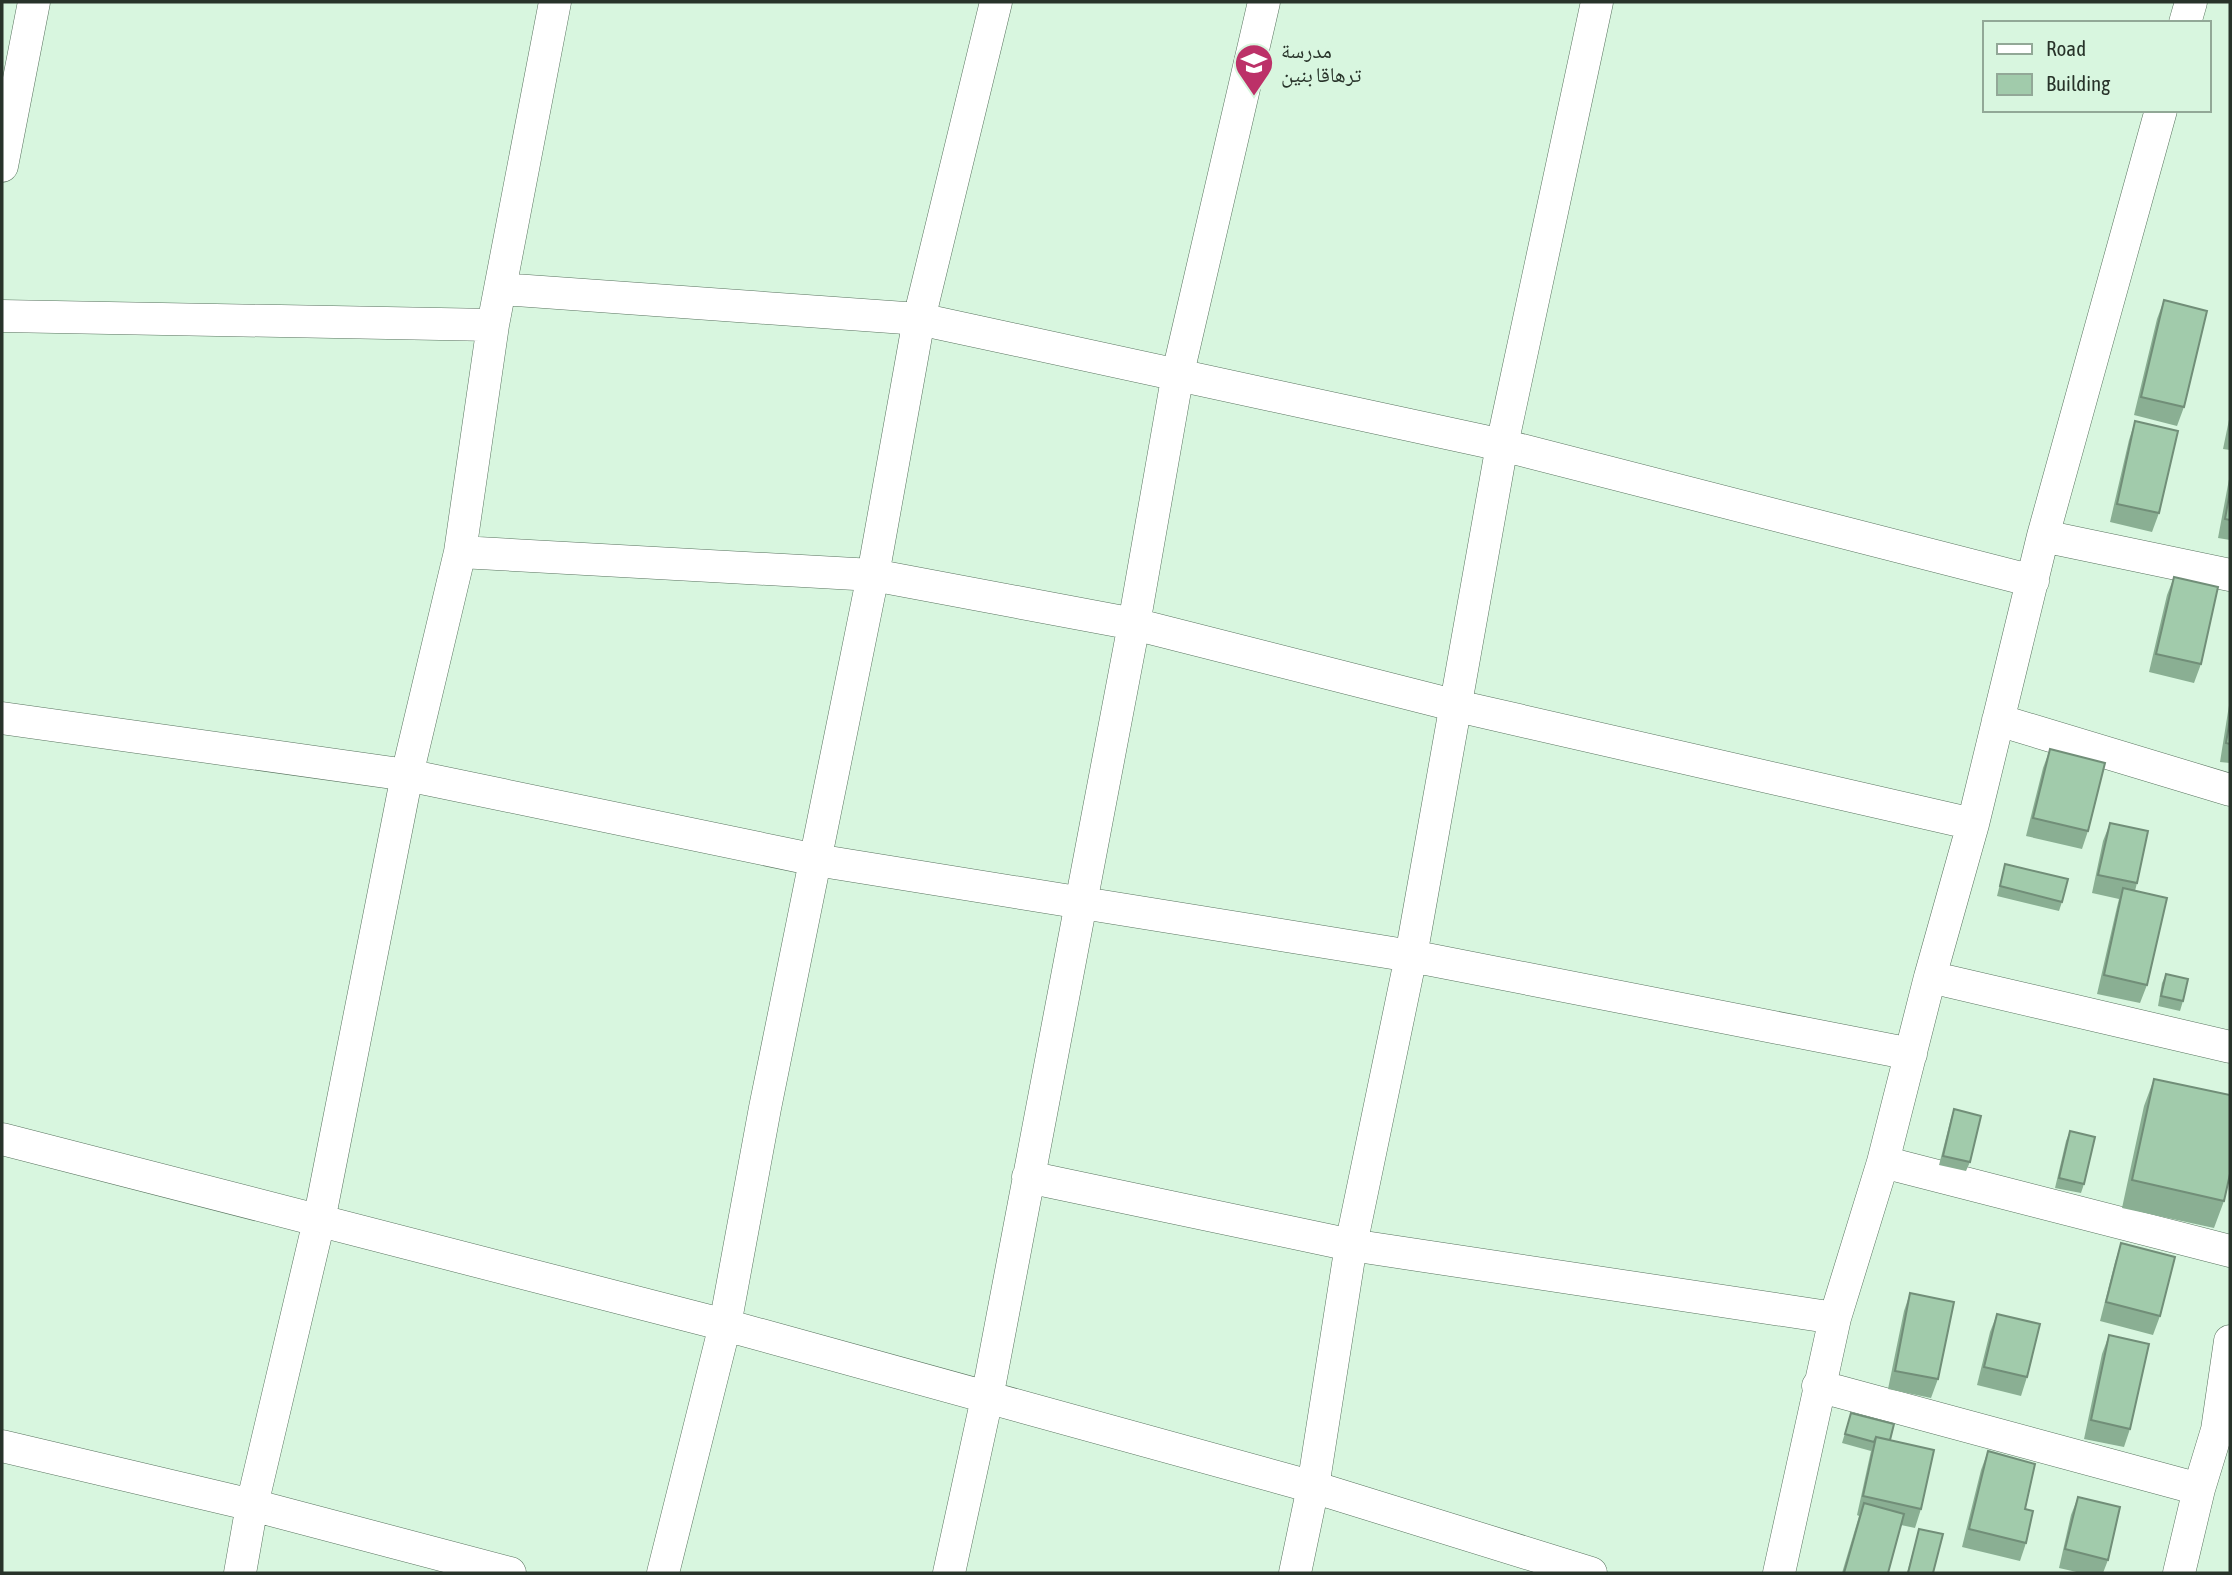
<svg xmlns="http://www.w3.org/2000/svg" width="2232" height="1575" viewBox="0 0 2232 1575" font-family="'Asap Condensed','Noto Naskh Arabic',sans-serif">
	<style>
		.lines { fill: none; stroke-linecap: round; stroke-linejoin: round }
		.street-casing { stroke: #59735f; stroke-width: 33 }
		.street { stroke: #fff; stroke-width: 32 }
		.wall { fill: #8aaf93 }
		.building { fill: #a1cbab; stroke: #718e78; stroke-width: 2 }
		.labels { text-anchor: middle; stroke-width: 7; stroke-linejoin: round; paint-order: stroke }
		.poi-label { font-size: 21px; fill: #28332a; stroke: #d8f6df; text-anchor: start }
	</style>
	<rect width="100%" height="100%" fill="#d8f6df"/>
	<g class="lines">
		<!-- street casing -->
		<g class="street-casing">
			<path id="street" d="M2185,23L2191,2
				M2,166L34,2
				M501,289L919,319L1502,445L2033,581
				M2,316L493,325
				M2043,536L2230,575
				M460,552L873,575L1134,624L1457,706L1973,824
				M2,718L407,775L816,860L1411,956L1911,1054
				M1998,720L2230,790
				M1930,977L2230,1047
				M2,1139L725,1325L1313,1487L1591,1573
				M1883,1162L2230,1251
				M1028,1177L1351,1245L1835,1318
				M1818,1386L2199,1489
				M2,1446L252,1505L510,1573
				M240,1573L252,1505L319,1221L407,775L460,552L493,325L555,2
				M663,1573L725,1325L765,1108L873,575L919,319L996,2
				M949,1573L987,1398L1134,624L1178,373L1264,2
				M1295,1573L1313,1487L1351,1245L1411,956L1502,445L1597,2
				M1779,1573L1835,1318L1883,1162L1930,977L1973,824L2043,536L2161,110
				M2179,1573L2199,1489L2217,1430L2230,1341"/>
		</g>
		<!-- street -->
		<use href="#street" class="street"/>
	</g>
	<!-- wall -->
	<path class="wall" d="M2164,300L2184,407L2177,426L2134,415L2157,319Z
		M2230,415V450L2223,449Z
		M2135,421L2159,513L2152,532L2110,522L2129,440Z
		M2230,474V540L2218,538Z
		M2174,577L2201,664L2194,683L2149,672L2167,595Z
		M2230,699V763L2220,762Z
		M2050,749L2088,831L2082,849L2026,836L2043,768Z
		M2110,823L2137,883L2135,891L2147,985L2140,1003L2097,994L2117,907L2119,899L2092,893L2103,841Z
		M2005,864L2062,902L2059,911L1997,896Z
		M2166,974L2183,1001L2180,1011L2158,1006L2162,983Z
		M2154,1079L2224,1201L2214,1228L2122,1208L2144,1106Z
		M1954,1109L1970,1162L1966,1171L1939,1165L1951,1118Z
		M2070,1131L2084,1184L2081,1193L2055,1188L2066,1141Z
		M2121,1243L2160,1316L2153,1335L2100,1321L2115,1262Z
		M1910,1293L1938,1379L1931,1398L1888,1389L1904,1311Z
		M1997,1314L2027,1377L2021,1396L1977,1385L1990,1332Z
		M2109,1335L2130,1429L2124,1447L2084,1439L2102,1354Z
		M1851,1413L1890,1440L1921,1509L1915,1528L1901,1525L1888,1573H1842L1859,1516L1857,1515L1871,1451L1842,1443Z
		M1988,1451L2025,1509L2026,1543L2020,1561L1962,1547L1981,1470Z
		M2078,1497L2108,1560L2103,1573H2081L2059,1568L2071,1515Z
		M1919,1529L1933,1573H1907Z"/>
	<!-- building -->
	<path class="building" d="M2164,300L2207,311L2184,407L2141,397Z
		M2135,421L2178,431L2159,513L2117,504Z
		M2230,491V520L2225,519Z
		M2174,577L2218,587L2201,664L2156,654Z
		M2230,719V744L2226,743Z
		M2050,749L2105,763L2088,831L2033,818Z
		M2110,823L2148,831L2137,883L2098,875Z
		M2005,864L2068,879L2062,902L2000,886Z
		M2123,888L2167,898L2147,985L2104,975Z
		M2166,974L2188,979L2183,1001L2161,996Z
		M2154,1079L2230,1095V1174L2224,1201L2132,1180Z
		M1954,1109L1981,1116L1970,1162L1943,1156Z
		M2070,1131L2095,1137L2084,1184L2059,1178Z
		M2121,1243L2175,1257L2160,1316L2106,1302Z
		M1910,1293L1954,1302L1938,1379L1895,1371Z
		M1997,1314L2040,1324L2027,1377L1984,1367Z
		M2109,1335L2149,1344L2130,1429L2091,1420Z
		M1851,1413L1894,1424L1890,1440L1876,1437L1874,1442L1845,1434Z
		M1876,1437L1934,1450L1921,1509L1863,1496Z
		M1988,1451L2035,1464L2025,1509L2033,1511L2026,1543L1969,1529Z
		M2078,1497L2120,1507L2108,1560L2065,1549Z
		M1864,1503L1904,1514L1888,1573H1844Z
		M1919,1529L1943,1534L1933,1573H1908Z"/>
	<!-- icons -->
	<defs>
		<g id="school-pin" transform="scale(2.0125)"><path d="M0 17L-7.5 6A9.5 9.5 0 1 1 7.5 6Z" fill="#bc3168" stroke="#d8f6df"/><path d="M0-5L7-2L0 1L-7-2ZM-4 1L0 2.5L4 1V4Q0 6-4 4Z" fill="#fff"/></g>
	</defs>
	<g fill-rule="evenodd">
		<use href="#school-pin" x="1254" y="63"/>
	</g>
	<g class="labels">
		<!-- poi labels -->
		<g class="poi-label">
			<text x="1281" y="58">مدرسة<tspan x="1281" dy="24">ترهاقا بنين</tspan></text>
		</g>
	</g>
	<!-- border -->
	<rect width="2232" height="1575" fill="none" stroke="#28332a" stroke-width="7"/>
	<!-- legend -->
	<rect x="1983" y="21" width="228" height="91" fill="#d8f6df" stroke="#92a897" stroke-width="2"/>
	<rect x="1997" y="44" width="35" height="10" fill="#ffffff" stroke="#92a897" stroke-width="2"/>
	<text x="2046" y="56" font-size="21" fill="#28332a">Road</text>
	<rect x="1997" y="74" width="35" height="21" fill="#a1cbab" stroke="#92a897" stroke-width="2"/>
	<text x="2046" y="91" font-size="21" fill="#28332a">Building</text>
</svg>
